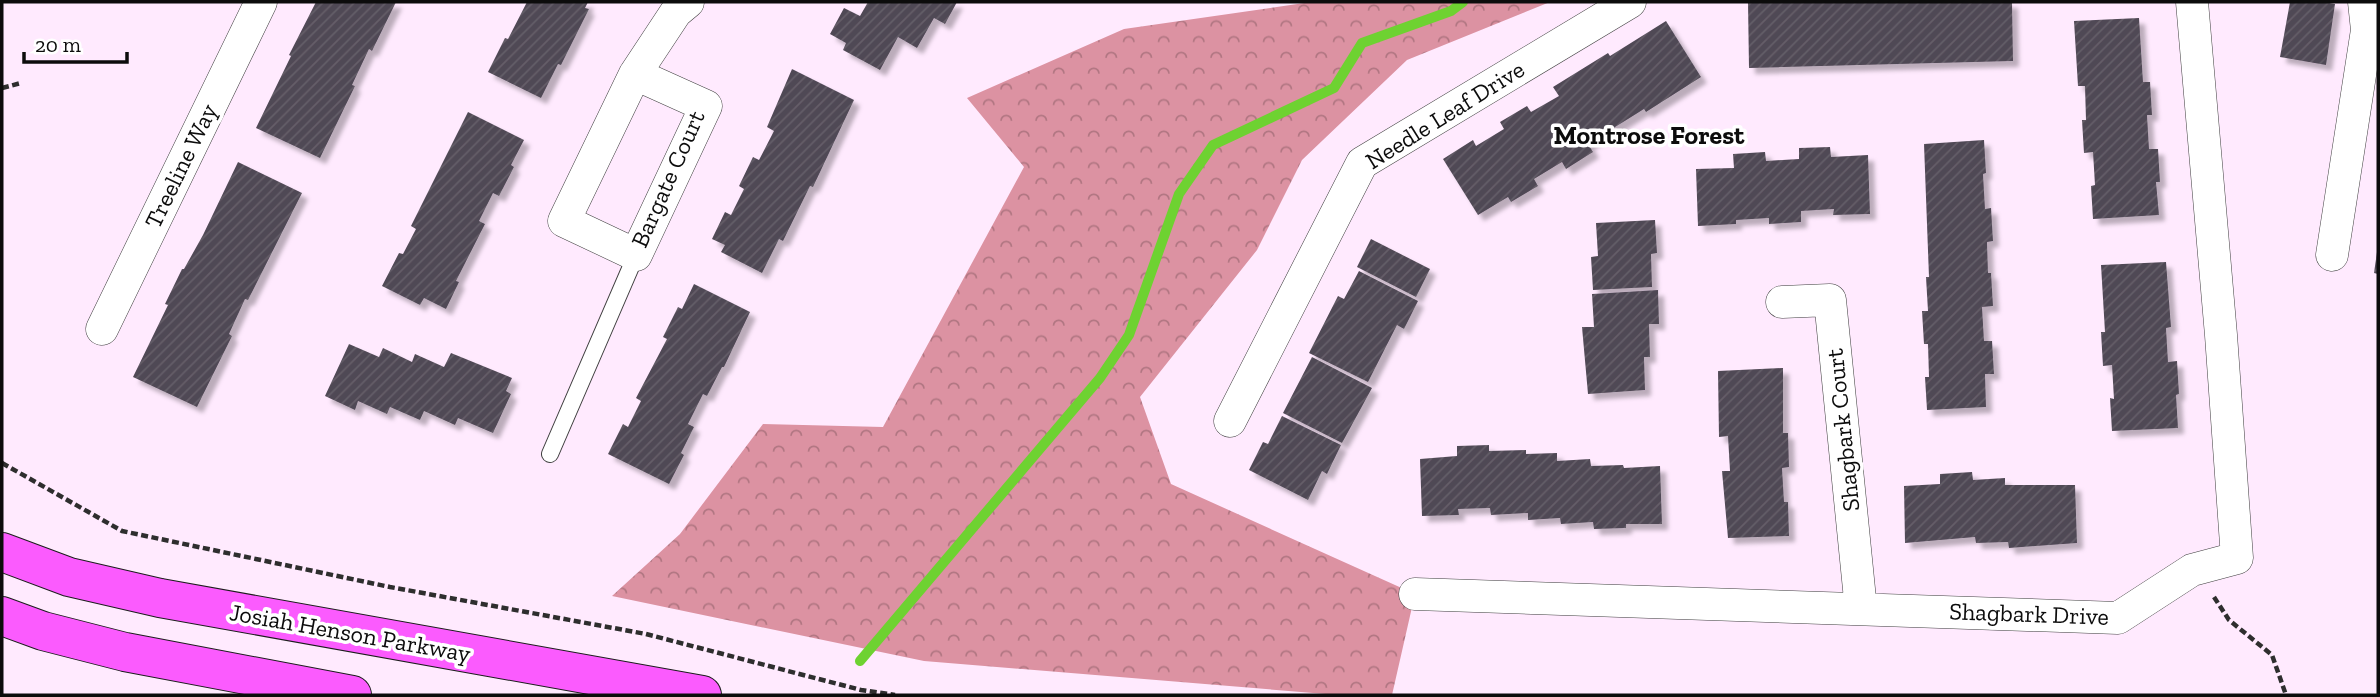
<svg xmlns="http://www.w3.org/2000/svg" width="2380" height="697" viewBox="0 0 2380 697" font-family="'Zilla Slab',serif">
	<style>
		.forest { fill: url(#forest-crowns) }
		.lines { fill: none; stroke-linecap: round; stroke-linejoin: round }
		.stream { stroke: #6ed231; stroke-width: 10 }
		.building { fill: url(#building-hatch); filter: url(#shadow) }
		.lane-casing { stroke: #3f3f3f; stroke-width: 18 }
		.street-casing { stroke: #3f3f3f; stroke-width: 33 }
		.primary-casing { stroke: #1d1d1d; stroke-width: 40 }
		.path { stroke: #2e2e2e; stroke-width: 4.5; stroke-dasharray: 7 3.5; stroke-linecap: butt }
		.lane { stroke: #fff; stroke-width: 16 }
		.street { stroke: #fff; stroke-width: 32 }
		.primary { stroke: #fb5bfe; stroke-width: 38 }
		.labels { text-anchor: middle; stroke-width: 7; stroke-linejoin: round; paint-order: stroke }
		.street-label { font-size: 24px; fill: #0c0c0c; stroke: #fff }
		.neighbourhood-label { font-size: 26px; font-weight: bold; fill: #0c0c0c; stroke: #fff }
	</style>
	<defs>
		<pattern id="forest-crowns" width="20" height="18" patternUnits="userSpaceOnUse" patternTransform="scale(1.75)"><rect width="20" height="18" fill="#dc92a2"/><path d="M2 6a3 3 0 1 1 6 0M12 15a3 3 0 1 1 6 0" fill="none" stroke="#b17682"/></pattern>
		<pattern id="building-hatch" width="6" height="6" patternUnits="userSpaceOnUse" patternTransform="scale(1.75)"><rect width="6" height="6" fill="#504855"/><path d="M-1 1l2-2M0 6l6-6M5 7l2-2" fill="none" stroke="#645e68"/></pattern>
		<filter id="shadow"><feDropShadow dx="6" dy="6" stdDeviation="2" flood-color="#0004"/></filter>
	</defs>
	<rect width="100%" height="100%" fill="#ffeafe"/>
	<!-- forest -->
	<path class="forest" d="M1311,2H1550L1407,60L1302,160L1257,250L1140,397L1171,484L1415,594L1392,695H1338L924,661L612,596L680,534L763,424L883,427L1024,167L967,98L1124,29Z"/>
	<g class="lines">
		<!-- stream -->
		<path class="stream" d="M860,661L1100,378L1129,335L1179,194L1213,145L1334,88L1362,43L1451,11L1463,2"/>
	</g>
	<!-- building -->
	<path class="building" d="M316,2H396L372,51L369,49L352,85L355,86L320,158L256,128L291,56L289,55Z
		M527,2H588L585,8L589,9L561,65L558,64L541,98L488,72L505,38L508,39Z
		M868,2H957L945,24L934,18L917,48L898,37L880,70L843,50L846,43L830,34L844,8L860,16Z
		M1748,2H2012L2013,61L1749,68Z
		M2290,2H2323L2335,4L2326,65L2280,57Z
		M2139,18L2143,82H2150L2152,115H2147L2149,149H2158L2160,182H2156L2159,215L2093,219L2091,186L2095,185L2093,152L2084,153L2082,120H2086L2085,86H2078L2074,21Z
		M1666,21L1701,77L1646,112L1644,109L1588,144L1593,152L1566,169L1562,162L1534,179L1538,186L1511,202L1508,197L1478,215L1443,159L1473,140L1476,146L1504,129L1500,122L1527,106L1531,112L1559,96L1553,87L1608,53L1610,56Z
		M792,69L854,100L813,187L810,186L783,241L779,239L762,273L721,252L725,245L712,239L725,212L731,215L744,189L739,186L753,157L759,160L774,131L767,127Z
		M468,112L524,140L511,165L514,167L499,196L493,193L479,221L485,224L456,281L459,282L446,309L424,298L420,305L382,286L399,253L403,254L416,229L411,226Z
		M1984,140L1986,173L1983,174L1985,209L1991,208L1993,241L1987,242L1988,273H1991L1993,306L1982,307L1984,341H1992L1994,374H1985L1986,407L1927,410L1925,377H1929L1928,344H1924L1922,311H1928L1926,277H1929L1924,144Z
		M1830,147L1831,157L1868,155L1870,214L1833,215L1834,209L1801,211V222L1769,224V218L1736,220V224L1698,226L1696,169L1734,168L1733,154L1765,152L1766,161L1799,159V148Z
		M238,162L302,193L248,300L245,299L229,334L232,336L197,407L133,377L168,305L165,304L182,269H184L203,235Z
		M1655,220L1657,253L1651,254L1652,287L1593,290L1591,257L1598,256L1596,223Z
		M1371,239L1430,269L1416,297L1357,267Z
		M2377,252H2378V274L2374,273Z
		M2166,262L2171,327L2166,328L2168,362L2177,361L2179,394L2176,395L2178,428L2112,431L2110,398L2114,399L2112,365L2103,366L2101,332H2105L2101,265Z
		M1359,271L1418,301L1404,329L1397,325L1368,382L1309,353L1338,296L1344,299Z
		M694,284L750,312L724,367H722L707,396L703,394L688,424L694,427L681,453L684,455L669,484L608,454L623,424L628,427L641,401L636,398L667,339L663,337L678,307L682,309Z
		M1658,290L1659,324H1649L1650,357H1644L1645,390L1588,394L1582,327H1594L1592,294Z
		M349,344L379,357L383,348L412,362L415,354L444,367L451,353L512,378L506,391L511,394L493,433L458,418L455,425L424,411L420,420L390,407L387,414L358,401L355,410L325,396Z
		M1312,357L1372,388L1342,443L1283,413Z
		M1783,368V433H1788L1789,467L1782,468L1784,502H1788L1789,536L1728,538L1722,471H1730L1728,436L1719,437L1718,371Z
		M1282,416L1341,445L1327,474L1322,471L1308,500L1249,470L1263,442L1268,444Z
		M1489,445V451L1526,450V454L1557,453V461L1590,459L1591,466L1623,465L1624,468L1660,466L1662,524H1626V528L1594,529L1593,522L1561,524L1560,518L1528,520V513L1491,515L1490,508L1458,509L1459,515L1422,516L1420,459L1457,456V446Z
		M1972,472L1973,480L2005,478V485H2075L2077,543L2009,548L2008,542L1976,543L1975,537L1905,543L1904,486L1940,484V474Z"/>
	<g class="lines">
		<!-- lane casing -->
		<g class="lane-casing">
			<path id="lane" d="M550,454L636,255"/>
		</g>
		<!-- street casing -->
		<g class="street-casing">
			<path id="street" d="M635,74L706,106L636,255L564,221L635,74L676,12L688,2
				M2332,255L2367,30L2364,2
				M1782,302L1830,300L1861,609
				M102,329L261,2
				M1230,421L1362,163L1630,2
				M1415,594L2118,618L2192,570L2237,558L2221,335L2192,2"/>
		</g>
		<!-- primary casing -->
		<g class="primary-casing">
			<path id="primary" d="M2,552L69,577L160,598L702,695
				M2,616L43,631L125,652L352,695"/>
		</g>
		<!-- path -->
		<path class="path" d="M2,88L21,83
			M2,463L122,531L390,587L646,634L861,690L895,695
			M2214,597L2229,620L2272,655L2286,695"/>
		<!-- lane -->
		<use href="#lane" class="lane"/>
		<!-- street -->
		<use href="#street" class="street"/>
		<!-- primary -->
		<use href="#primary" class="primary"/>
	</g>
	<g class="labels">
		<!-- street labels -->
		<g class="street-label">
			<text transform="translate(1445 115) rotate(-32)" y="8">Needle Leaf Drive</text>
			<text transform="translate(181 166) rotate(-64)" y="8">Treeline Way</text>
			<text transform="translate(668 179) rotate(-66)" y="8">Bargate Court</text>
			<text transform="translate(1843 430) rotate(-96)" y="8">Shagbark Court</text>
			<text transform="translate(2029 614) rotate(2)" y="8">Shagbark Drive</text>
			<text transform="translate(350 633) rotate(10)" y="8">Josiah Henson Parkway</text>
		</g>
		<!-- neighbourhood labels -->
		<g class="neighbourhood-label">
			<text x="1649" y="144">Montrose Forest</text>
		</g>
	</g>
	<!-- border -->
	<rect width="2380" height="697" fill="none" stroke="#0c0c0c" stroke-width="7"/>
	<!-- scale -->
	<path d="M24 52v10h103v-10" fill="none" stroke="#0c0c0c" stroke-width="3.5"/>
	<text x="35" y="52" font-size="21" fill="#0c0c0c" stroke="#ffffff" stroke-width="5" paint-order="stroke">20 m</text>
</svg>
